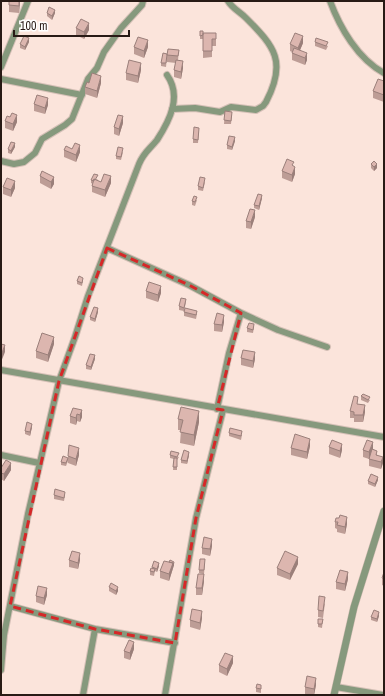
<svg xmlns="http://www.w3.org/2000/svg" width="385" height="696" viewBox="0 0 385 696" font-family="'Archivo Narrow',sans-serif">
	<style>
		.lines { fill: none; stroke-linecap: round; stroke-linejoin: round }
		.minor-casing { stroke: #d5c0b7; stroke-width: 8 }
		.tertiary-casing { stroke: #d5c0b7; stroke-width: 8 }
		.minor { stroke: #86997d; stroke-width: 6 }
		.tertiary { stroke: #86997d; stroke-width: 7 }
		.wall { fill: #bd9d96 }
		.shaded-wall { fill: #9a7f7a }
		.building { fill: #dcb6af; stroke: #9a7f7a }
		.marked { fill: none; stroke: #d62828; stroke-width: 3; stroke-dasharray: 8 5; stroke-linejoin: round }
	</style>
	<rect width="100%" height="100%" fill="#fbe4db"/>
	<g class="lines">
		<!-- minor casing -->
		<g class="minor-casing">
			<path id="minor" d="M330,1C340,28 358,59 384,73
				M1,67L28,1
				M1,79L82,95
				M172,109L195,108L220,112L231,107L256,110L263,106L266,102C287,62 275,47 246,18C240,12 232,8 228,1
				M1,161L14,164L24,162L35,153L42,139L65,125L72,119L88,79L97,68L104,52L121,28L142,5L143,1
				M107,248L189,285L241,313L278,330L327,347
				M1,370L384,437
				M217,409L229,353L241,313
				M1,455L39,463
				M10,606L95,629L175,643
				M1,670L4,635L28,514L59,381L75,337L88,296L139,164C144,152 149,150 157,140C170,120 182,96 167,75
				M336,687L383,695
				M83,695L95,629
				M165,695L196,518L223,410"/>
		</g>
		<!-- tertiary casing -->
		<g class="tertiary-casing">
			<path id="tertiary" d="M334,695L354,607L384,511"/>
		</g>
		<!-- minor -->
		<use href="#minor" class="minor"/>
		<!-- tertiary -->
		<use href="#tertiary" class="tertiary"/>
	</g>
	<!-- wall -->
	<path class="wall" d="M9,1H20L19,13L9,12Z
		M255,1H264V2Z
		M47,13H55L52,20L47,16Z
		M76,28L89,30L84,39L76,35Z
		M200,31L203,33H216V46H212V57L203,58V39H200Z
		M29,42L25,50L20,48V44Z
		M315,42L328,46L326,50L315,46Z
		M303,43L300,50L307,60L305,65L292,60V52L290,51V44Z
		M134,47H148L144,58L134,54Z
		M179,50L178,60L183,68L181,79L174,77V70L176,63L167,62V55Z
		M167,57L166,67L161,66V63Z
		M141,70L138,83L126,80V73Z
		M384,81V102L373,98V91Z
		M89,83H101L97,98L85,94V87Z
		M34,104L48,105L45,114L34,111Z
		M225,111L232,115L231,124H224Z
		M10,117L17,122L13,131L5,128V121Z
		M123,123L119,136L114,134V127Z
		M199,131L198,143H193V139Z
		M235,141L232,150L227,149V145Z
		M15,147L11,154L8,153V149Z
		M64,150L80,152L76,162L64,157Z
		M123,152L121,160L116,159V156Z
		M371,164L377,168L374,171L371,168Z
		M294,166L295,174L292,182L282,178V171Z
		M42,171L54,184L51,189L40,183V176Z
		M98,179L97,180L101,182L111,183L105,197L92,192V186L93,184L91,183V180Z
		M205,182L203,191L198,190V186Z
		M3,187L15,188L11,197L3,194Z
		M262,198L259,210L254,208V205Z
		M197,200L195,206L192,205V201Z
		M255,217L251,229L246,228V221Z
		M77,281H83L82,286L77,284Z
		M146,291L161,293L158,302L146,298Z
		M186,302L184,311L179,310V306Z
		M98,312L95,322L90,320V317Z
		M184,312L197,314L196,319L184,316Z
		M224,322L222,332L214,331V324Z
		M254,327L253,333L247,332V328Z
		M54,344L48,362L36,358V351Z
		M241,358L255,359L253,368L241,365Z
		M95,359L91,370L86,369V365Z
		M361,396L370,400L368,403L361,400Z
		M358,404L365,412L363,422H354V418H350V411Z
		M82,410V417L80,422L77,421L76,425L70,423V416Z
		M178,419L199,422L194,446L180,443L181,430H178Z
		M32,427L30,436L25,434V431Z
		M229,433L242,435L241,440L229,436Z
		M310,446L307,459L291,455V448Z
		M329,447L342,450L340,458L329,454Z
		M373,449L383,463L381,469L369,466V459L363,457V450Z
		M79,455L76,466L68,463V461L66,466L61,465V462L68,458V456Z
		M170,455L179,457L177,460V470H173L174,459L170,458Z
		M189,455L187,464L181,463V460Z
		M1,468L11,470L4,481L1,479Z
		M378,480L375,487L368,484V481Z
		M54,495H65L64,501L54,499Z
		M335,522L347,524L345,534L337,532V529L335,528Z
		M212,546L210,556L202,554V548Z
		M69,560H80L78,569L69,567Z
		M205,563L204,574L199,573V570Z
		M298,564L290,580L277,575V568Z
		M174,565L169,581L160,578V571Z
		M159,566L157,572L155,571L154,576L150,575V571L152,568V567Z
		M384,572V586L382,585V578Z
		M348,579L345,591L336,589V582Z
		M204,581L202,595H196V588Z
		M109,587L118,591L116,595L109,591Z
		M47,595L44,605L36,602V596Z
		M325,603L323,618L318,617V610Z
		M379,616L377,622L371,620V617Z
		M202,618L200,630L190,627V620Z
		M318,619H323L322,628L318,627Z
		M134,649L130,660L124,658V651Z
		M233,663L227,676L219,672V665Z
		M316,685L314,695L305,694V687Z
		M256,688H261V693L256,692Z"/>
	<!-- shaded-wall -->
	<path class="shaded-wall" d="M19,1H20L19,13Z
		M55,10V13L52,20V16Z
		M89,23V30L84,39V32Z
		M303,36V43L298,55V48Z
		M29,38V42L25,50V47Z
		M148,40V47L144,58V51Z
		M307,53V60L305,65V58Z
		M183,61V68L181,79V72Z
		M141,63V70L138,83V76Z
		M101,76V83L97,98V91Z
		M48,98V105L45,114V108Z
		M17,115V122L13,131V124Z
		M123,116V123L119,136V129Z
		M235,137V141L232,150V147Z
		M15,143V147L11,154V151Z
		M80,145V152L76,162V155Z
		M377,164V168L374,171V167Z
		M295,167V174L292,182V175Z
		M111,176V183L105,197V190Z
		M54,177V184L51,189V182Z
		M15,181V188L11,197V190Z
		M262,195V198L259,210V206Z
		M255,210V217L251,229V222Z
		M161,286V293L158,302V295Z
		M98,308V312L95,322V319Z
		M224,315V322L222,332V325Z
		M54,337V344L48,362V355Z
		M5,345V352L1,362V355Z
		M255,352V359L253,368V361Z
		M95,355V359L91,370V367Z
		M365,405V412L363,422V415Z
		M82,410V417L80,422V415Z
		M199,411V422L194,446V435Z
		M77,414V421L76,425V418Z
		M32,424V427L30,436V432Z
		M310,439V446L307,459V452Z
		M373,442V449L369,459V452Z
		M342,444V450L340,458V451Z
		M79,448V455L76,466V459Z
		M189,452V455L187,464V461Z
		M383,457V463L381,469V462Z
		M11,463V470L4,481V474Z
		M378,477V480L375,487V484Z
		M347,517V524L345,534V527Z
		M212,539V546L210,556V549Z
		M80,553V560L78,569V563Z
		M298,557V564L290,580V574Z
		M174,562V565L169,581V574L173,563Z
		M159,563V566L157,572V569Z
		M348,572V579L345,591V584Z
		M204,574V581L202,595V588Z
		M118,587V591L116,595V591Z
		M47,588V595L44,605V598Z
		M202,611V618L200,630V623Z
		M379,612V616L377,622V619Z
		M134,642V649L130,660V653Z
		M233,656V663L227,676V669Z
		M316,678V685L314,695V689Z"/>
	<!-- building -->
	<path class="building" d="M9,1H19V6L9,5Z
		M49,7L55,10L52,16L47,13Z
		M81,19L89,23L84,32L76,28Z
		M200,31H203V35L200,36Z
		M203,33H216V39H212V51H203Z
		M295,33L303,36L298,48L290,44Z
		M24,36L29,38L25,47L20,44Z
		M138,37L148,40L144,51L134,47Z
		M316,38L328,42L326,46L315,42Z
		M294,48L307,53L305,58L292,53Z
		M168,49L179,50L178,56L167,55Z
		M163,53L167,54L166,63H161Z
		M129,60L141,63L138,76L126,73Z
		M176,60L183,61L181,72L174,70Z
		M92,73L101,76L97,91L85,87L87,82L89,83Z
		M378,79L384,81V95L373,91Z
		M37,95L48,98L45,108L34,104Z
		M225,111L232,112L231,121L224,120Z
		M12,113L17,115L13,124L5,121L7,116L10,117Z
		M118,115L123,116L119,129L114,127Z
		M194,127L199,128L198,140L193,139Z
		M229,136L235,137L232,147L227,145Z
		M11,142L15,143L11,151L8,149Z
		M75,143L80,145L76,155L64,150L66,146L72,149Z
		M118,147L123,148L121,157L116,156Z
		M287,159L294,162L292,165L295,167L292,175L282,171Z
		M374,161L377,164L374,167L371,164Z
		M42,171L54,177L51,182L40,176Z
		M94,174L98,175L95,180L94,179V181L91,180Z
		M104,174L111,176L105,190L92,186L94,179L101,182Z
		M200,177L205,178L203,188L198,186Z
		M7,178L15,181L11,190L3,187Z
		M258,194L262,195L259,206L254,205Z
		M194,196L197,197L195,202L192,201Z
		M250,209L255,210L251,222L246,221Z
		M79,276L83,278L82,283L77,281Z
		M149,282L161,286L158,295L146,291Z
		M181,298L186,299L184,308L179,306Z
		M94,307L98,308L95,319L90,317Z
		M185,308L197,311L196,315L184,312Z
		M217,313L224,315L222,325L214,324Z
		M249,323L254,324L253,330L247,328Z
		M42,333L54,337L48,355L36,351Z
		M1,344L5,345L1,355Z
		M243,350L255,352L253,361L241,358Z
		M90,354L95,355L91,367L86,365Z
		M363,394L370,397L368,400L361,396Z
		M354,396L358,397L357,404L365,405L363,415H354V412L350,411Z
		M181,407L199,411L194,435L180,432L183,420L178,419Z
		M73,408L82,410L80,415L77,414L76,418L70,416Z
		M27,422L32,424L30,432L25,431Z
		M230,428L242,431L241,436L229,433Z
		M295,434L310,439L307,452L291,448Z
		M332,440L342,444L340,451L329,447Z
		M367,440L373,442L369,452L363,450Z
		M69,445L79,448L76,459L68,456Z
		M372,449L377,451L376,455L383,457L381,462L369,459Z
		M184,450L189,452L187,461L181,460Z
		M171,451L179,453L177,457L170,455Z
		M63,456L68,458L66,463L61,462Z
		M174,458H177V467H173Z
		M6,460L11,463L4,474L1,473V468Z
		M371,474L378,477L375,484L368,481Z
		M55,489L65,492L64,498L54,495Z
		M340,515L347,517L345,527L337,525L338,522H335L336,518H339Z
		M204,537L212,539L210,549L202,548Z
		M72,551L80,553L78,563L69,560Z
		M285,551L298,557L290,574L277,568Z
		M200,559H205L204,570H199Z
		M170,560L174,562L173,566V563L169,562Z
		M154,561L159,563L157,569L152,567Z
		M164,561L173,563L169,574L160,571Z
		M151,568L155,569L154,572L150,571Z
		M340,570L348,572L345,584L336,582Z
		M384,572V579L382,578Z
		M198,574H204L202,588H196Z
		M111,583L118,587L116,591L109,587Z
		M38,586L47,588L44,598L36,596Z
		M319,596L325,597L323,611L318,610Z
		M192,609L202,611L200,623L190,620Z
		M374,610L379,612L377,619L371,617Z
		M318,619H323L322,624H318Z
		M129,640L134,642L130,653L124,651Z
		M225,653L233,656L227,669L219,665Z
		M307,676L316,678L314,689L305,687Z
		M257,684L261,685V689L256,688Z"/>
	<!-- marked area -->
	<path class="marked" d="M107,248L189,285L241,313L217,409L223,410L196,518L175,643L95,629L10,606L59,381Z"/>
	<!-- border -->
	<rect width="385" height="696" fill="none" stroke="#281a15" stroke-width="4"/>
	<!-- scale -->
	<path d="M14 30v6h115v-6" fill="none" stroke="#281a15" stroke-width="2"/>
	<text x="20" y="30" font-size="12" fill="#281a15" stroke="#ffffff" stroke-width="3" paint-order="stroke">100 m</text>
</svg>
